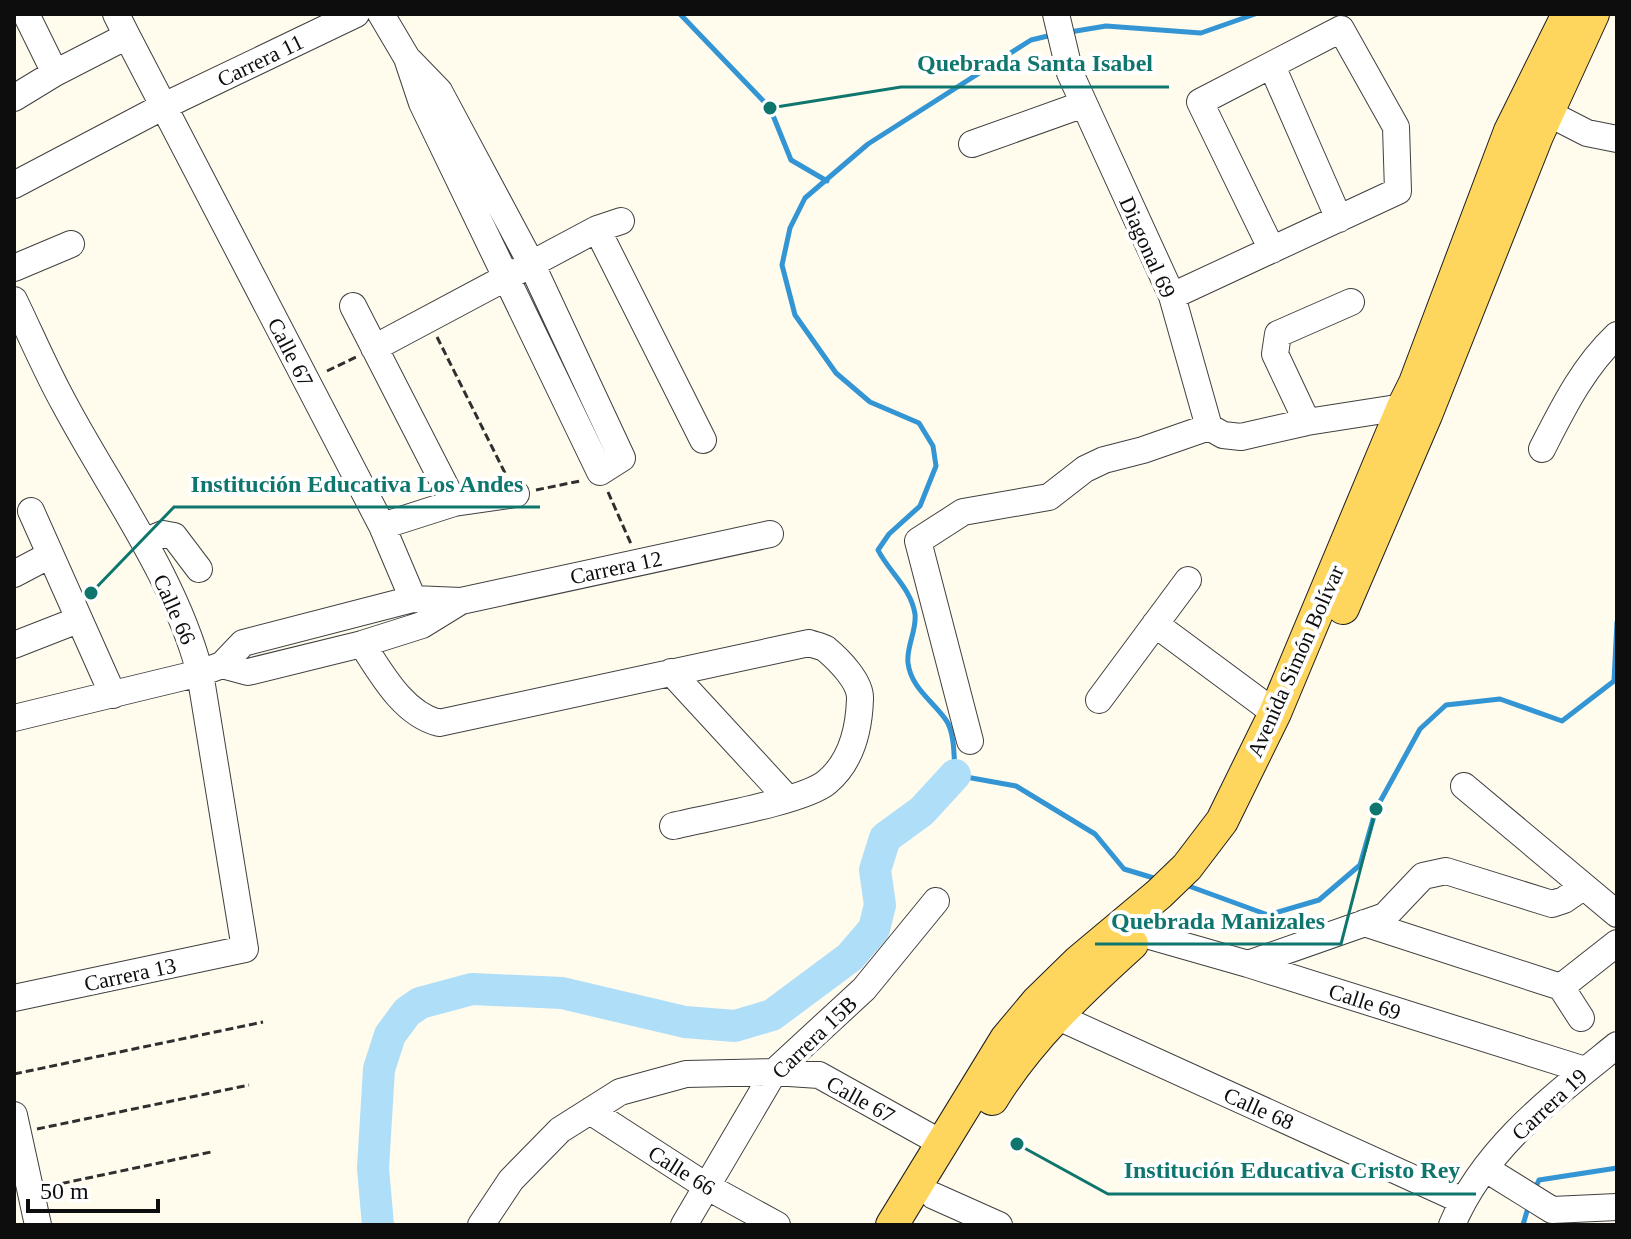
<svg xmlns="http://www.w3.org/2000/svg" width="1631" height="1239" viewBox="0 0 1631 1239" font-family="Georgia,serif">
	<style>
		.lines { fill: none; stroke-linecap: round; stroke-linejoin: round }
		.stream { stroke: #3395d3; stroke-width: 5 }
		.river { stroke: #afdef9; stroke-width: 32 }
		.minor-casing { stroke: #404040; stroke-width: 28 }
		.major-casing { stroke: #1e1e1e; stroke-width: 34 }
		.path { stroke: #2f2f2f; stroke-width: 3; stroke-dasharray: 8 4; stroke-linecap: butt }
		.minor { stroke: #fff; stroke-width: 26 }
		.major { stroke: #fed65e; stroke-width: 32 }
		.labels { text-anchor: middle; stroke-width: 8; stroke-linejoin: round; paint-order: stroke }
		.street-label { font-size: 22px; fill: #0d0d0d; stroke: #fff }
		.leader { fill: none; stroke: #0f766e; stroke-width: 3 }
		.callout-dot { fill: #0f766e; stroke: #fff; stroke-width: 3 }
		.callout-label { font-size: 24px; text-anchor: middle; font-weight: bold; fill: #0f766e; stroke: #fff; stroke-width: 8; stroke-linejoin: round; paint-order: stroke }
	</style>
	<rect width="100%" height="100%" fill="#fffbed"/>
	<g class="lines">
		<!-- stream -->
		<path class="stream" d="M680,14L770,108L791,160L827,181
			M1070,32L1106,26L1201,33L1255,14
			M1052,35L1031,40L868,144L805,198L790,228L782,265L795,315L836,373L870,402L919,423L933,446L936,466L920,506L889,534L878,550C889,572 911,588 915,614C917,630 906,647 908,663C911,688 933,701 946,720C955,733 954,759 955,775L1016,786L1095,834L1124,869L1157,879
			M1186,885L1268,915L1319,900L1360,865L1376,809L1420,729L1446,705L1500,699L1562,721L1614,681L1617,622
			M1534,1191L1539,1180L1617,1168
			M1523,1225L1529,1204"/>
		<!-- river -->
		<path class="river" d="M378,1225L373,1168L379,1069L390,1035L407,1012L420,1003L472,989L562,993L685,1022L735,1026L772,1015L850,957L874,929L880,905L875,870L885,838L922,811L955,775"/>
		<!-- minor casing -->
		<g class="minor-casing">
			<path id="minor" d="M26,14L55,73
				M116,14L127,36
				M381,14L407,58L422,103L600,472L622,458L531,263L439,91L407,58
				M1056,14L1070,73L1172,296L1209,427
				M1272,66L1339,219
				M14,98L55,73L127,36L382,526L413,599
				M1548,113L1587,133L1617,139
				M972,144L1084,104
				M14,185L164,106L356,14
				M597,229L703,440
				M14,268L71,244
				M1172,296L1398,191L1396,127L1341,29L1200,102L1272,250
				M14,300C31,335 46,371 65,405C111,491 175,577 200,673L245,949L14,998
				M353,306L454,503
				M374,348L597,229L621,221
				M1307,422L1275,354L1278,334L1351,302
				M1542,449C1563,408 1583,367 1617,335
				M31,511L113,695
				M382,526L454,503L516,494
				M144,542L163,534L174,536L199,569
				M14,574L50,555
				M1155,624L1275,713
				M362,644C381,673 403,714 439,723L809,643C814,645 821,646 826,649C839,660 861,682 860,699C859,730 852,761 827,782C805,801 706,818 673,826
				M14,645L78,620
				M222,665L248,672L362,644L422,625L461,601
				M671,672L788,799
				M1099,700L1188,580
				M14,718L200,673L222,665L243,643L413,599L461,601L770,534
				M970,741L918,541L963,512L1049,497L1085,469L1104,460L1143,450L1209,427L1223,435L1241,437L1307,422L1403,407
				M1464,786L1617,914
				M1364,923L1561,987L1581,1018
				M1143,934L1248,964L1585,1070
				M1248,964L1385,916L1423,876L1446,871L1552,904L1564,900L1583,887
				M1561,987L1617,943
				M1056,1016L1463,1201
				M590,1111L706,1186L777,1225
				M14,1115L38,1225
				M1486,1169L1552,1210L1617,1207
				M934,1196L999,1225
				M481,1225L511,1180L560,1130L620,1092L686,1074L774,1072L819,1075L943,1144
				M684,1225L774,1072L864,989L936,901
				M1452,1225C1484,1148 1554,1096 1617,1045"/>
		</g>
		<!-- major casing -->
		<g class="major-casing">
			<path id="major" d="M1343,608L1426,415L1537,136L1593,14
				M992,1099C1029,1039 1080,991 1132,944
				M892,1225L1006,1039L1037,1002L1079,961L1159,894L1187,867L1222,821L1275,713L1403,407L1415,383L1510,131L1568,14"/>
		</g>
		<!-- path -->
		<path class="path" d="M437,337L505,473
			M327,371L356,357
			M536,490L580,481
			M608,492L631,544
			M14,1074L263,1022
			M37,1129L249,1085
			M50,1186L211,1152"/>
		<!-- minor -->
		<use href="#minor" class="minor"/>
		<!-- major -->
		<use href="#major" class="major"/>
	</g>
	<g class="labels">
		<!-- street labels -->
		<g class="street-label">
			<text transform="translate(260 60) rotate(-26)" y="8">Carrera 11</text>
			<text transform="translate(1148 247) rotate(66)" y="8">Diagonal 69</text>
			<text transform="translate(291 352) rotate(63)" y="8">Calle 67</text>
			<text transform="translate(616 567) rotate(-12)" y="8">Carrera 12</text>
			<text transform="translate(175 609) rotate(66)" y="8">Calle 66</text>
			<text transform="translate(1295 661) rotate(-66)" y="8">Avenida Simón Bolívar</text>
			<text transform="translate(130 974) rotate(-12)" y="8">Carrera 13</text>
			<text transform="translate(1365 1001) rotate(18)" y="8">Calle 69</text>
			<text transform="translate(814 1037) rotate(-44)" y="8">Carrera 15B</text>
			<text transform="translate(861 1099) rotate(29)" y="8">Calle 67</text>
			<text transform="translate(1549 1104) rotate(-43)" y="8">Carrera 19</text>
			<text transform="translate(1259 1108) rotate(24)" y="8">Calle 68</text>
			<text transform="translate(682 1170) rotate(32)" y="8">Calle 66</text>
		</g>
	</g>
	<!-- callouts -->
	<path class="leader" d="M770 108L901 87H1169M91 593L174 507H540M1376 809L1341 944H1095M1017 1144L1108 1194H1476"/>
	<g class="callout-dot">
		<circle cx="770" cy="108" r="8"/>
		<circle cx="91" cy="593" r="8"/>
		<circle cx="1376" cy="809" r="8"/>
		<circle cx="1017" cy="1144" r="8"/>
	</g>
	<g class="callout-label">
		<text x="1035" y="71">Quebrada Santa Isabel</text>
		<text x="357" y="492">Institución Educativa Los Andes</text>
		<text x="1218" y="929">Quebrada Manizales</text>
		<text x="1292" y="1178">Institución Educativa Cristo Rey</text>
	</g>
	<!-- border -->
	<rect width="1631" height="1239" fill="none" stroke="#0d0d0d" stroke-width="32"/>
	<!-- scale -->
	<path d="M28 1199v12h130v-12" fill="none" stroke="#0d0d0d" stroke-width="4"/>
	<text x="40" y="1199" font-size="24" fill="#0d0d0d" stroke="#ffffff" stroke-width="6" paint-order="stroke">50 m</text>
</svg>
